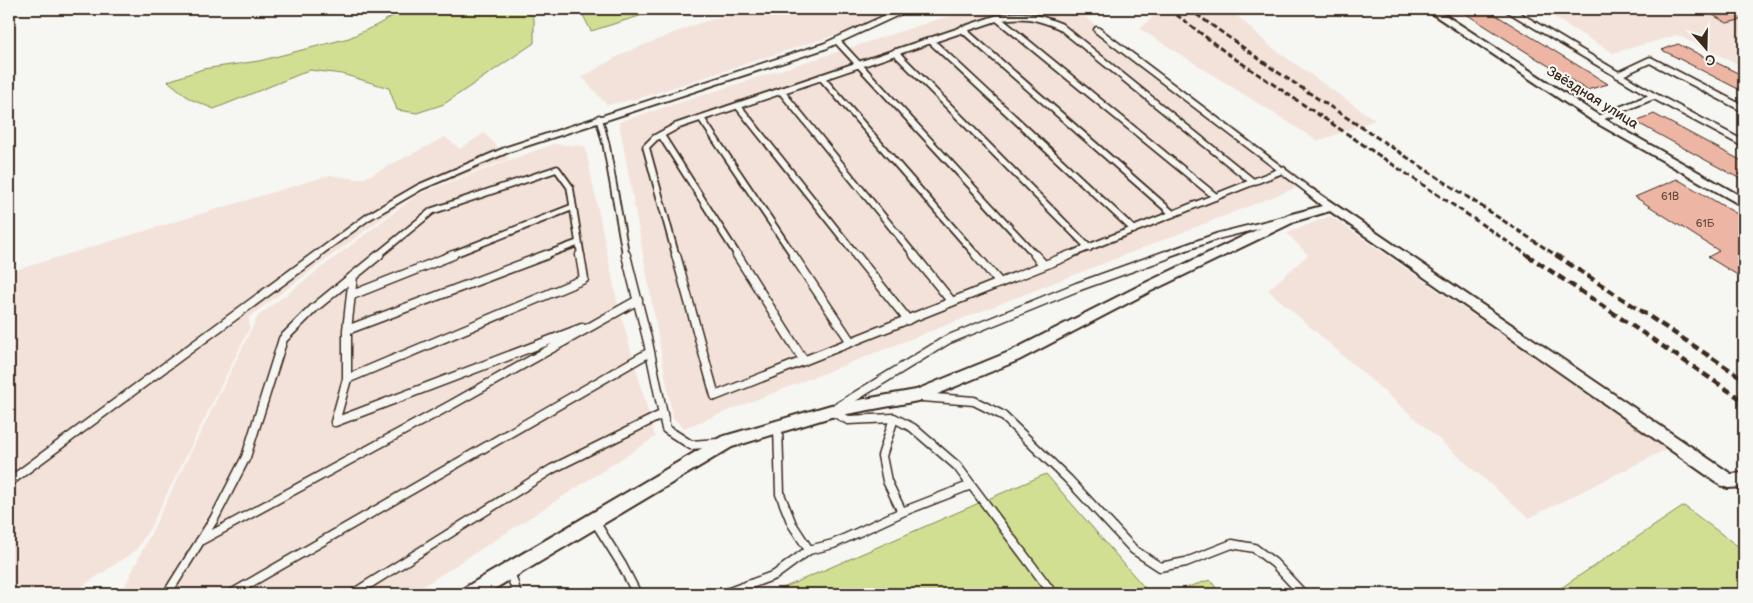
<svg xmlns="http://www.w3.org/2000/svg" width="1753" height="603" viewBox="0 0 1753 603" font-family="'Balsamiq Sans',sans-serif">
	<style>
		.built { fill: #f3e2da }
		.green { fill: #d1df92; stroke: #868458 }
		.building { fill: #edb5a3; stroke: #3b2a1e }
		.lines { fill: none; stroke-linecap: round; stroke-linejoin: round }
		.lane-far1-casing { stroke: #3b2a1e; stroke-width: 9 }
		.lane-casing { stroke: #3b2a1e; stroke-width: 11 }
		.street-casing { stroke: #3b2a1e; stroke-width: 4 }
		.lane-far1 { stroke: #f6f6f2; stroke-width: 5.5 }
		.lane { stroke: #f6f6f2; stroke-width: 8 }
		.street { fill: #f6f6f2; fill-rule: evenodd }
		.rail-far1 { stroke: #3b2a1e; stroke-width: 3; stroke-dasharray: 6 3; stroke-linecap: butt }
		.rail { stroke: #3b2a1e; stroke-width: 4.5; stroke-dasharray: 8 4.5; stroke-linecap: butt }
		.labels { text-anchor: middle; stroke-width: 4.5; stroke-linejoin: round; paint-order: stroke }
		.number-label { font-size: 11px; fill: #684d3f }
		.street-label { font-size: 14px; fill: #3b2a1e; stroke: #f6f6f2 }
	</style>
	<rect width="100%" height="100%" fill="#f6f6f2"/>
	<filter id="ink" filterUnits="userSpaceOnUse"><feTurbulence type="fractalNoise" baseFrequency=".02" numOctaves="2"/><feDisplacementMap in="SourceGraphic" scale="10" xChannelSelector="R" yChannelSelector="G"/><feConvolveMatrix kernelMatrix="1 2 1 2 8 2 1 2 1" color-interpolation-filters="sRGB"/></filter>
	<g filter="url(#ink)">
		<!-- built -->
		<path class="built" d="M756,9H893L860,27L640,98L607,105L582,77L624,53L699,23Z
			M970,9H1052L1085,17L1308,183L684,428L673,418L619,122Z
			M1151,9H1230L1270,46L1375,120L1318,141L1140,29L1156,14Z
			M1540,9H1744V67L1677,35L1613,53Z
			M484,133L509,159L416,193L249,317V329L150,528L136,550L71,594H9V272L330,175L357,179L365,178L445,137L460,149Z
			M554,144L585,146L617,301L655,437L411,594H121L258,316L418,194Z
			M1330,216L1667,449L1529,518L1268,290L1308,255L1287,233Z"/>
		<!-- green -->
		<path class="green" d="M405,9H528L534,20V43L444,104L417,113L397,110L389,88L342,74L310,70L214,109L190,99L168,81L203,69L259,61L349,38L377,25Z
			M580,9H662L591,31Z
			M1046,474L1150,594H769Z
			M1684,506L1743,550L1744,594H1552Z
			M1210,580L1221,594H1166Z"/>
		<!-- building -->
		<path class="building" d="M1458,9H1486L1608,84L1587,90Z
			M1702,9H1744V19L1727,23Z
			M1678,44L1744,76V92L1662,50Z
			M1654,114L1744,162V181L1636,122Z
			M1677,179L1744,218V279L1708,257L1719,251L1635,197Z"/>
		<g class="lines">
			<!-- lane-far1 casing -->
			<g class="lane-far1-casing">
				<path id="lane-far1" d="M1508,9L1654,96L1744,144
					M997,18L1216,197
					M962,29L1173,214
					M1097,30L1312,193
					M930,40L1134,230
					M837,41L1036,256
					M895,52L1089,248
					M1618,75L1650,60L1744,109
					M821,77L977,256
					M781,91L915,256
					M738,106L857,256
					M599,118L606,144L626,256
					M701,118L794,256
					M1597,119L1654,96
					M661,135L738,256
					M315,256L368,217L420,187L509,149L825,46L905,9
					M377,256L432,211L557,169L570,187L581,256
					M449,256L573,207
					M543,256L578,243
					M676,256L646,147L655,138L677,126L997,18C1023,13 1036,16 1060,26L1253,182
					M1067,256L1283,170
					M1162,256L1218,236L1282,220"/>
			</g>
			<!-- lane casing -->
			<g class="lane-casing">
				<path id="lane" d="M626,255L648,342L666,429L691,445L718,443
					M676,255L715,396L1070,255
					M737,255L804,361
					M793,255L851,342
					M856,255L908,320
					M914,255L952,302
					M976,255L1000,283
					M1035,255L1044,265
					M352,295L453,255
					M347,330L546,255
					M347,379L584,279L580,255
					M922,397L974,401L1002,415L1068,479L1134,550L1160,567L1186,562L1232,544L1254,548L1274,563L1303,594
					M838,407L947,340L1077,287L1166,255
					M831,411L848,420L894,418L913,428L957,466L1053,594
					M894,418L882,456L887,481L902,512
					M335,422L582,328
					M335,422L347,379V330L353,276
					M778,427L780,494L792,524L809,550
					M9,482L317,255
					M594,520L622,565L637,594
					M200,541L449,406L638,300
					M510,571L517,594
					M167,594L214,519L246,457L283,339L314,308L379,255
					M231,594L650,352
					M353,594L552,469L663,414
					M724,594L775,575L809,550L833,544L902,512L971,485"/>
			</g>
			<!-- street casing -->
			<g class="street-casing">
				<path id="street" d="M1425,9H1436L1601,117L1744,198V207L1593,121Z
					M1312,189L1731,474L1744,473V487L1728,488L1722,486L1330,211L1296,221L1149,292L1019,360L923,400L831,417L732,447L486,594H461L464,588L721,437L831,405L916,390L1009,352L1139,286L1288,215L1322,206L1306,193Z"/>
			</g>
			<!-- lane-far1 -->
			<use href="#lane-far1" class="lane-far1"/>
			<!-- lane -->
			<use href="#lane" class="lane"/>
			<!-- street -->
			<use href="#street" class="street"/>
			<!-- rail-far1 -->
			<path class="rail-far1" d="M1169,9L1228,54L1529,256
				M1189,9L1276,71L1557,256"/>
			<!-- rail -->
			<path class="rail" d="M1527,255L1744,401
				M1556,255L1744,379"/>
		</g>
	</g>
	<g class="labels">
		<!-- number labels -->
		<g class="number-label">
			<text x="1670" y="200">61В</text>
			<text x="1705" y="227">61Б</text>
		</g>
		<!-- street labels -->
		<g class="street-label">
			<text transform="translate(1593 97) rotate(32)" y="5">Звёздная улица</text>
		</g>
	</g>
	<!-- margin -->
	<rect width="1753" height="603" fill="none" stroke="#f6f6f2" stroke-width="30"/>
	<rect x="15" y="15" width="1723" height="573" fill="none" stroke="#3b2a1e" stroke-width="2" filter="url(#ink)"/>
	<!-- north arrow -->
	<g transform="translate(1706 48) rotate(160)" stroke="#f6f6f2" stroke-width="4" paint-order="stroke">
	<path d="M0-4L9 19L0 12L-9 19Z" fill="#3b2a1e"/>
	<text y="-8" font-size="14" font-weight="bold" text-anchor="middle" fill="#3b2a1e">С</text>
	</g>
</svg>
